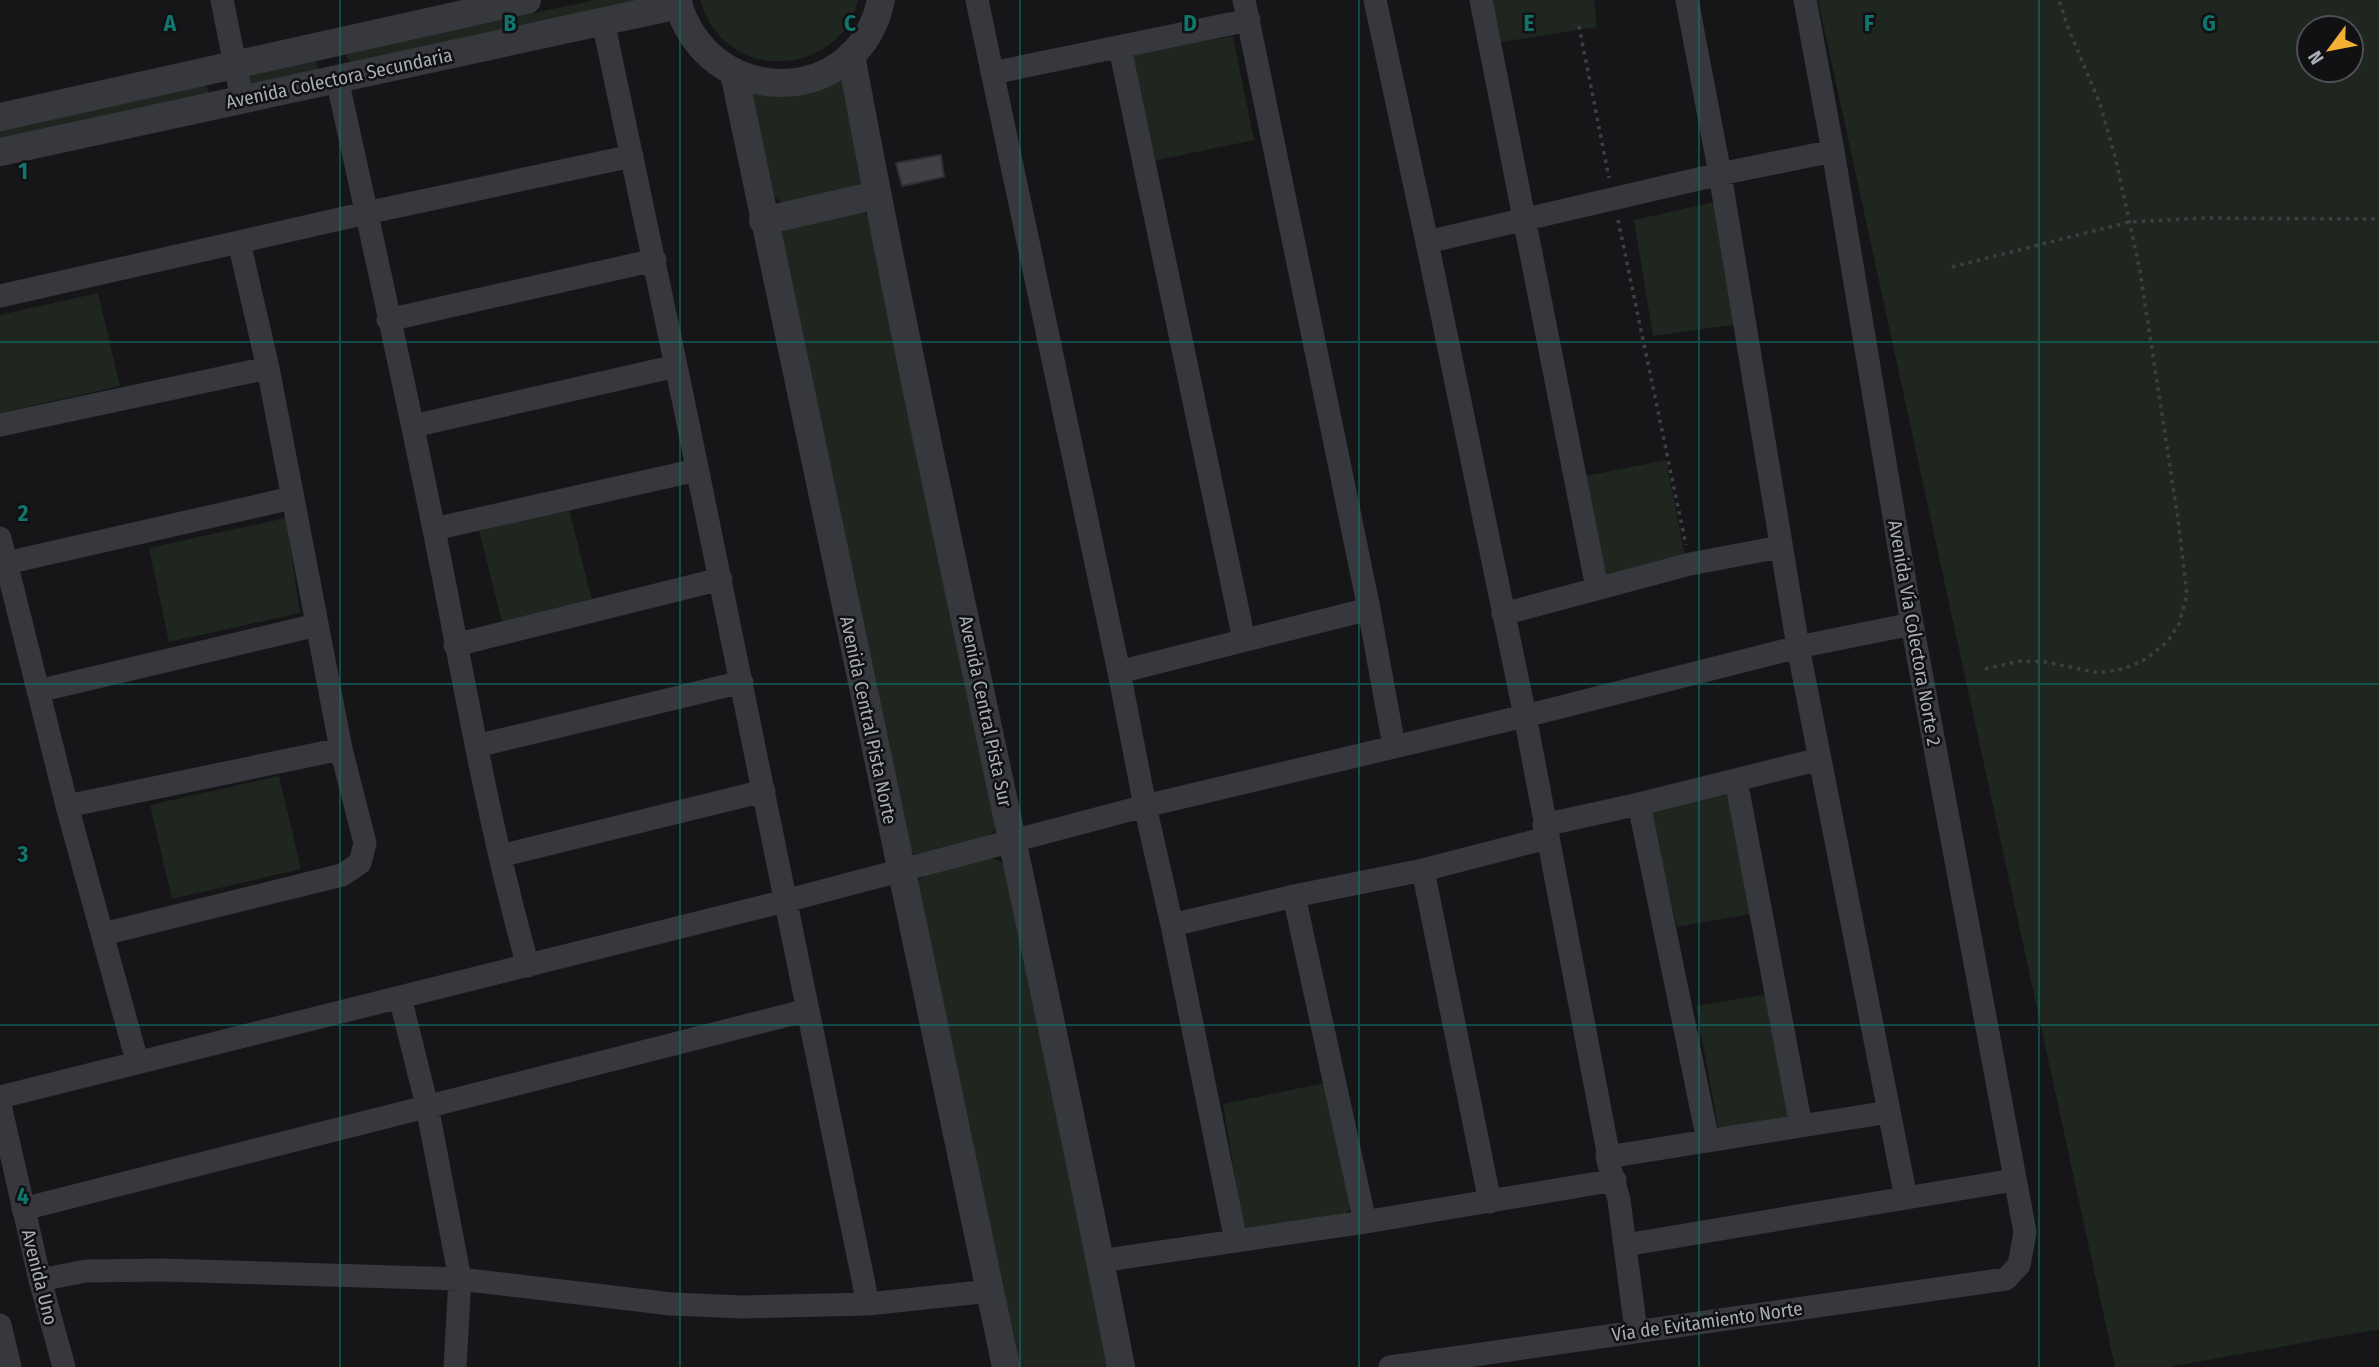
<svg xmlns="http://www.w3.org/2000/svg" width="2379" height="1367" viewBox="0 0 2379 1367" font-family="'Fira Sans Condensed',sans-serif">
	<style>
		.green { fill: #1e261f; fill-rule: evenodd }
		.building { fill: #404145; stroke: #303034; stroke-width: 2 }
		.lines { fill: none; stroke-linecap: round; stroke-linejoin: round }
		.path { stroke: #3d3f44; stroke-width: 3.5; stroke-dasharray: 3.5 5; stroke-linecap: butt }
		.minor { stroke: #37383d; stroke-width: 23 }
		.tertiary { stroke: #37383d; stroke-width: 28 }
		.grid { fill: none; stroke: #0f766e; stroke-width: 2; stroke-opacity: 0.55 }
		.labels { text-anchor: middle; stroke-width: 5; stroke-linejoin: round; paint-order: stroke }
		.street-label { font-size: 19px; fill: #a8adb8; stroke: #111113 }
		.grid-label { font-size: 23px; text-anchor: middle; font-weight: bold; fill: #0f766e; stroke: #111113; stroke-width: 5; stroke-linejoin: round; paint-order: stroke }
	</style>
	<rect width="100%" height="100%" fill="#161618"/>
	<!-- green -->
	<path class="green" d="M595,0H648L351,63L346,57L350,52Z
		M700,0H858C846,59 769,81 725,41C712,30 705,15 700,0Z
		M1486,0H1594L1597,27L1495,43Z
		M1818,0H2379V1329L2169,1367H2115ZM2351,28V70H2309V28Z
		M1233,36L1254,140L1153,161L1128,55Z
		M312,62H316L318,69L251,84L248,80L250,76Z
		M843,69L865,176L861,186L785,205L767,191L750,86Z
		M206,84L209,94L0,139V128Z
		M1719,201L1738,324L1653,336L1634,220Z
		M853,211L864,213L873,221L999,821L994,831L987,837L922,854H914L908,848L779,240L782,229Z
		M98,293L120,386L0,413V315Z
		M1666,460L1686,561L1602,581L1581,477Z
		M569,509L592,600L502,622L479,531Z
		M286,518L300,613L169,642L149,548Z
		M279,776L301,869L172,899L150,805Z
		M1742,785L1768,911L1677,927L1648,803Z
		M987,856L1001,862L1009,870L1110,1367H1014L916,882L926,875Z
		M1787,991L1810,1134L1721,1144L1696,1006Z
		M1325,1083L1353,1205L1343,1217L1252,1231L1243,1225L1223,1104Z"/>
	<!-- building -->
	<path class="building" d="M941,155L944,177L902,186L896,163Z"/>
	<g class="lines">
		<!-- path -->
		<path class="path" d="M1579,26L1609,178
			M1618,220L1686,545
			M1952,267L2129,222L2204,218L2379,219
			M1985,669L2020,661L2046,662L2099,673L2124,669L2146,659L2167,642L2179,624L2187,595L2178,519L2140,271L2116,160L2100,104L2067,25L2059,0"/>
		<!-- minor -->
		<path class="minor" d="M222,0L242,99
			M977,0L1119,672L1145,806L1172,925L1236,1241
			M1244,0L1369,609L1394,746
			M1375,0L1427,242L1525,716L1608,1152L1607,1157L1619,1200L1636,1331
			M1481,0L1597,588
			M1687,0L1720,174L1798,647L1906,1198
			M603,21C695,448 781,877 868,1304
			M1120,48L1244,640
			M992,73L1249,20
			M337,79C370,228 403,376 433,525C463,672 487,821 528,966
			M239,242L366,213L632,156
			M1427,242L1720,174L1833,151
			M0,296L239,242L268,368L0,425
			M388,320L655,260
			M413,426L676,366
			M434,529L697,470
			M0,538L67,806L137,1061
			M6,563L292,498
			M1503,614L1690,564L1780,547
			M455,645L721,579
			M1119,672L1369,609
			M38,691L317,625
			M476,746L742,682
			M1736,780L1801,1126
			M1639,804L1708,1141
			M67,806L341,749
			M1544,825L1639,804L1820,759
			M500,856L764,791
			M1423,870L1490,1202
			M1294,896L1365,1222
			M1172,925L1294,896L1423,870L1547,838
			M103,934L342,875L360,863L365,843L341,749L268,368
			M400,997L427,1106L460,1279L455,1367
			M0,1097L785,901L1145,806L1525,716L1798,647L1912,624
			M0,1105L40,1280L64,1367
			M1607,1157L1889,1112
			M23,1209L808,1010
			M1625,1245L2014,1180
			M1100,1261L1365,1222L1615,1180
			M40,1280L86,1271L162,1270L460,1279L671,1304L742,1307L868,1304L990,1291
			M0,1325L10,1367
			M1390,1367L2006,1279L2019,1265L2025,1232L1912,624L1833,151L1805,0"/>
		<!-- tertiary -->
		<path class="tertiary" d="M677,0C707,111 858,110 881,0
			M851,55C932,494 1036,928 1121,1367
			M734,73L1006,1367
			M0,117L527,0
			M0,152L679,5
			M763,221L877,195"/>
	</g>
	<!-- grid -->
	<path class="grid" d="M340,0V1367M680,0V1367M1020,0V1367M1359,0V1367M1699,0V1367M2039,0V1367M0,342H2379M0,684H2379M0,1025H2379"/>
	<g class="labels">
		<!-- street labels -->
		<g class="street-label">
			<text transform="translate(339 78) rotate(-12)" y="7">Avenida Colectora Secundaria</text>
			<text transform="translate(1915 633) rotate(80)" y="7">Avenida Vía Colectora Norte 2</text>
			<text transform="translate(986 711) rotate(78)" y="7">Avenida Central Pista Sur</text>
			<text transform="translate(869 720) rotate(78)" y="7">Avenida Central Pista Norte</text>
			<text transform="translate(40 1277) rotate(76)" y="7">Avenida Uno</text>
			<text transform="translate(1707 1321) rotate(-8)" y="7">Vía de Evitamiento Norte</text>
		</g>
	</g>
	<g class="grid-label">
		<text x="170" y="31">A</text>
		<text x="510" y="31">B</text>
		<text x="850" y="31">C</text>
		<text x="1190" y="31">D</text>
		<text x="1529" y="31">E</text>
		<text x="1869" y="31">F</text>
		<text x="2209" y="31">G</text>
		<text x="23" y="179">1</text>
		<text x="23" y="521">2</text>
		<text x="23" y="862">3</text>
		<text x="23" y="1204">4</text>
	</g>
	<!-- north arrow -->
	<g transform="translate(2330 49) rotate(238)"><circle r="33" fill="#111113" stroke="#4d4f55" stroke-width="2"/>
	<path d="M0-5L12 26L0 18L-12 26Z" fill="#f2b134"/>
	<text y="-10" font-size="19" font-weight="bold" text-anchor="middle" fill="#a8adb8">N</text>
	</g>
</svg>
